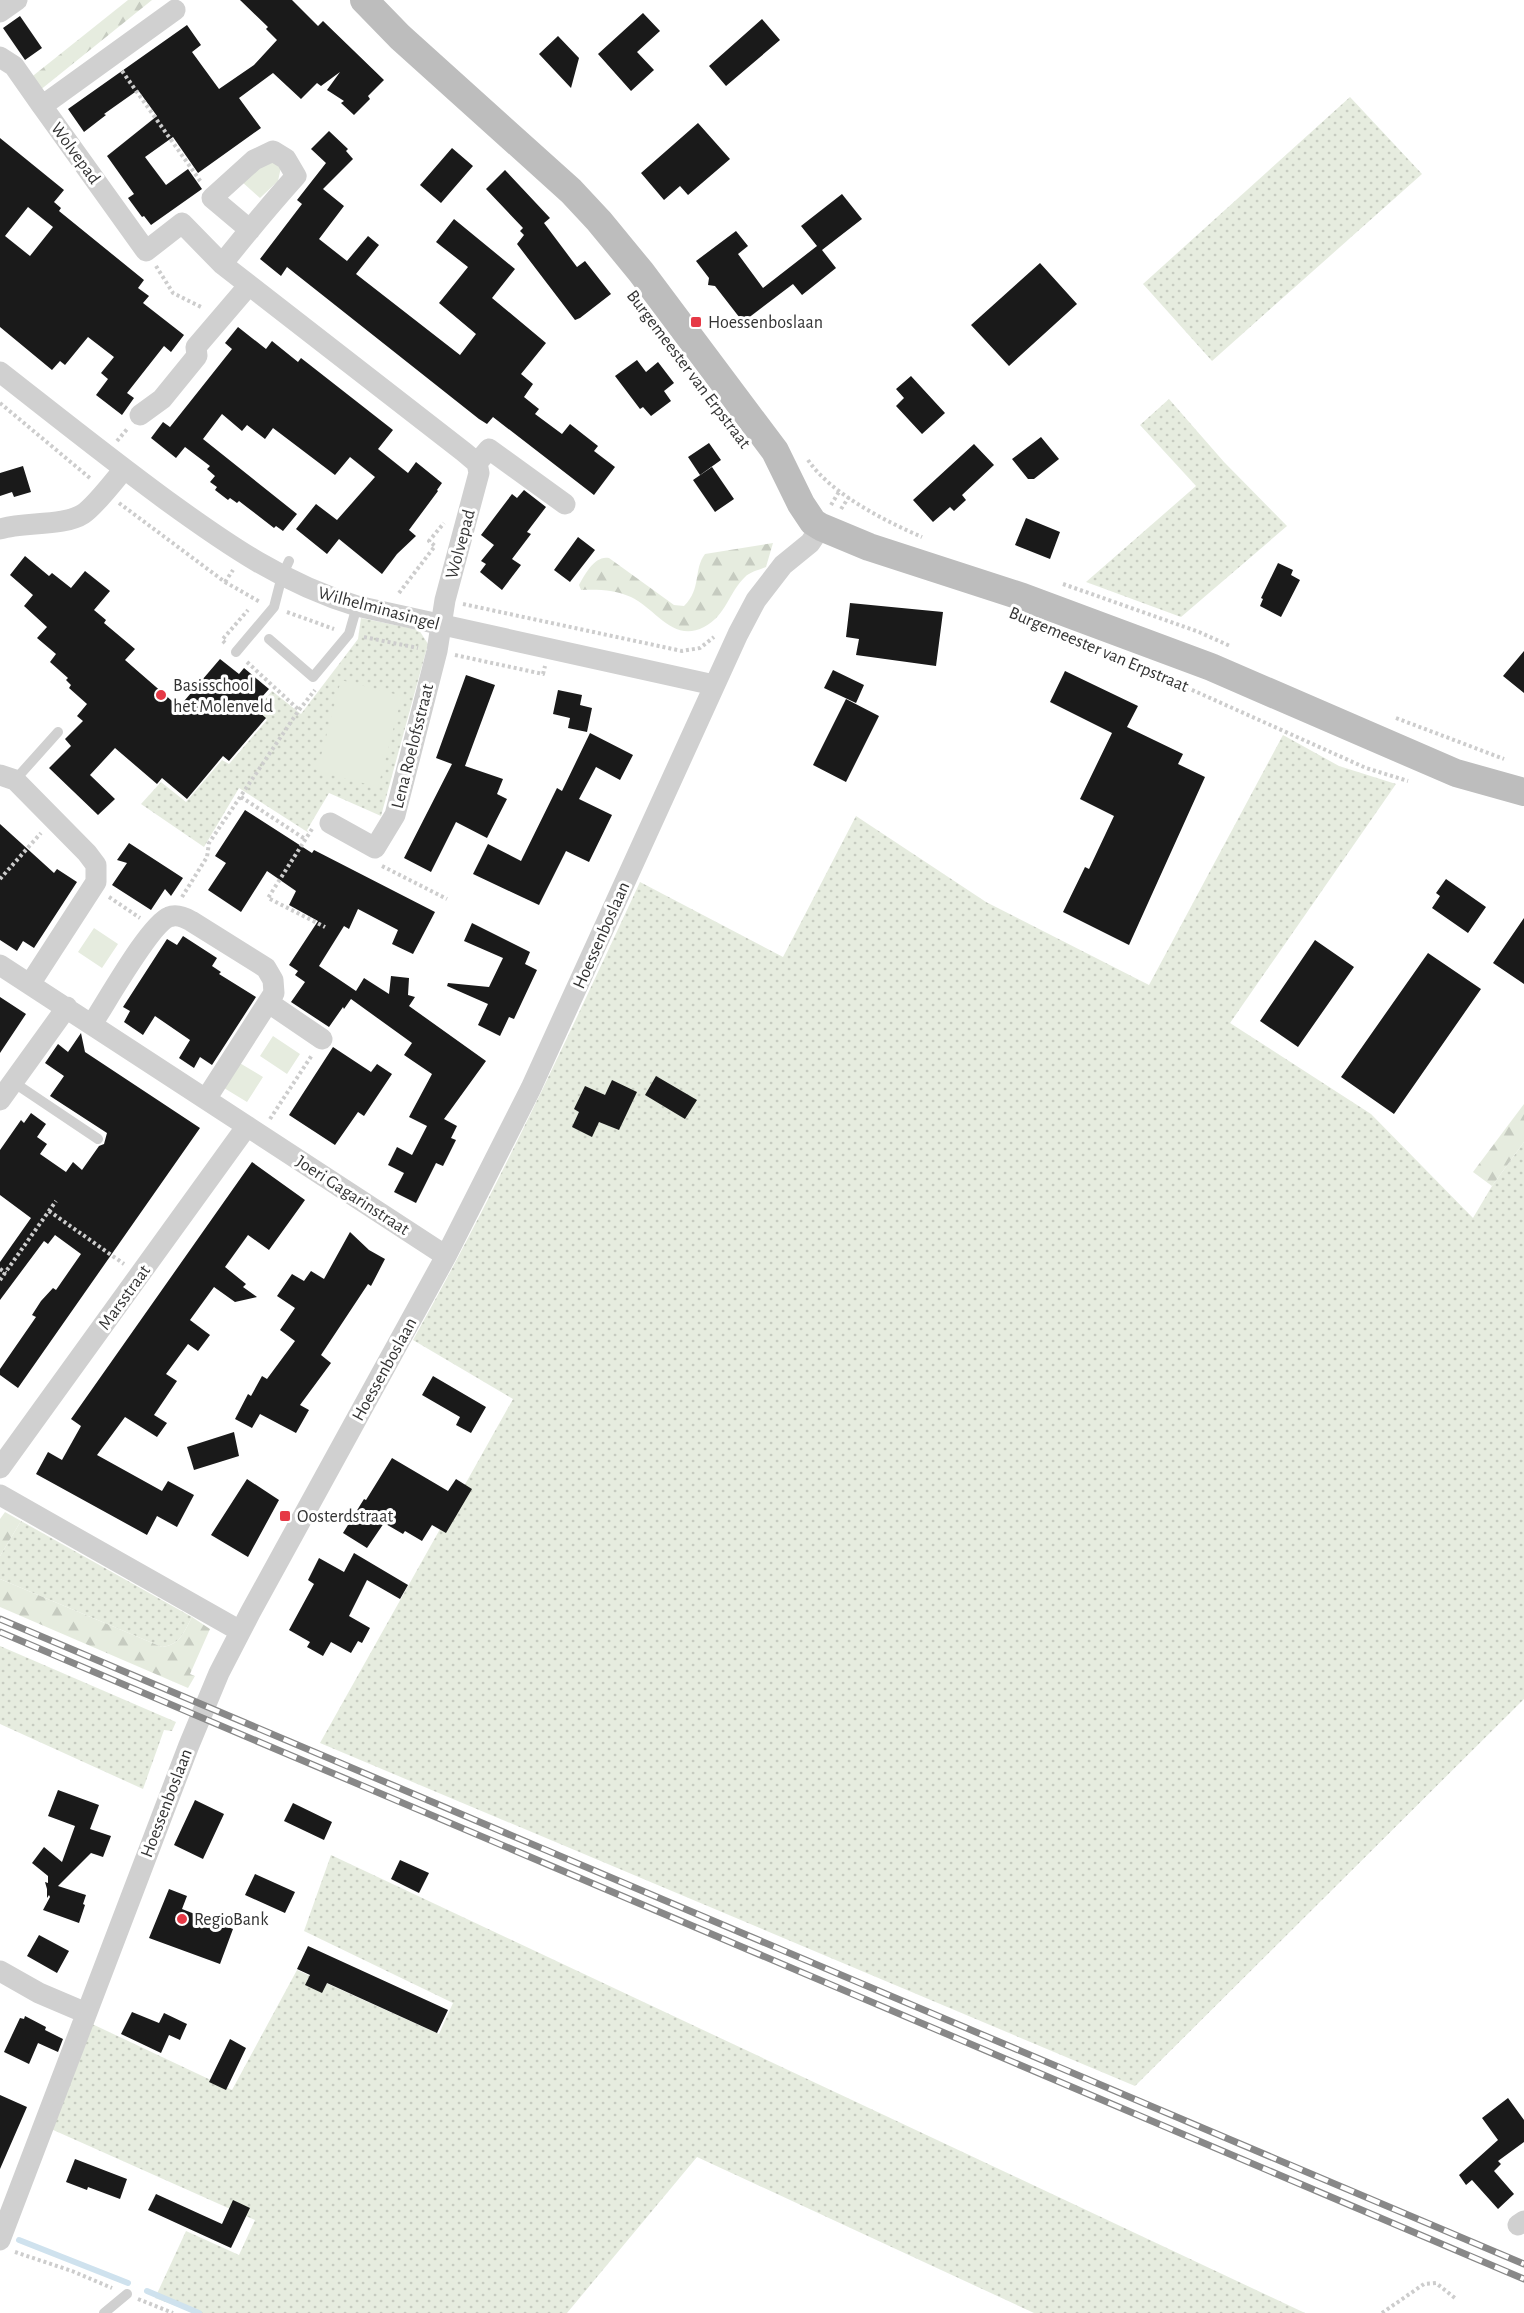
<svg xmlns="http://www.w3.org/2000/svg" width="1524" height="2313" viewBox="0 0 1524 2313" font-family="'Alegreya Sans',sans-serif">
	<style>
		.grass { fill: url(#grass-dots) }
		.forest { fill: url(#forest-firs) }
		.park { fill: #e6ecdf }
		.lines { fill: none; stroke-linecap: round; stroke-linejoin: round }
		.stream { stroke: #cfe2ee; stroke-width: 6 }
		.building { fill: #1a1a1a; fill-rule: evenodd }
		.path { stroke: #cdcdcd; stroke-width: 4; stroke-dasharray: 3 3; stroke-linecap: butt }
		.lane { stroke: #d0d0d0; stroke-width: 10 }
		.street { stroke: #d0d0d0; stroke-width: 21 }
		.secondary { stroke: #bdbdbd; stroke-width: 28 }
		.rail-casing { stroke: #888; stroke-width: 7 }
		.rail { stroke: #fff; stroke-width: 4.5; stroke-dasharray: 14; stroke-linecap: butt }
		.poi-dot { fill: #e63946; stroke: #fff; stroke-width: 2 }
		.labels { text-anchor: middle; stroke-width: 6; stroke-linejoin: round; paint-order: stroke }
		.street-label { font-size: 18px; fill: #333; stroke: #fff }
		.poi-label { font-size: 18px; fill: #333; stroke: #fff; text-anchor: start }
	</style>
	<defs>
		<pattern id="grass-dots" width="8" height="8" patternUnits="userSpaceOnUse" patternTransform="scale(1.5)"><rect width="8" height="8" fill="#e6ecdf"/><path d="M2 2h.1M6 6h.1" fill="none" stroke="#c6cbc0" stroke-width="1.8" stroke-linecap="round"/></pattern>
		<pattern id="forest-firs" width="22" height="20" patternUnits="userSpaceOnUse" patternTransform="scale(1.5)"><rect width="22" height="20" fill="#e6ecdf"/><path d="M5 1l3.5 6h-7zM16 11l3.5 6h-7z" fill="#c6cbc0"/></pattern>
	</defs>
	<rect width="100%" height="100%" fill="#fff"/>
	<!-- grass -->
	<path class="grass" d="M1350,97L1422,174L1212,361L1143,284Z
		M1169,399L1224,462L1287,526L1181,617L1086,582L1196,486L1140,425Z
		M361,618L419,630L428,644L381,816L329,793L307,830L309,833L239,788L204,847L141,804L161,782L186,802L222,760L229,764L267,720L257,709L272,691L301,714L358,639Z
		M1283,735L1339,766L1396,784L1230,1023L1371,1114L1473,1218L1492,1186L1524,1142V1699L1135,2086L320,1743L513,1399L413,1340C496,1192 568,1037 640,882L783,957L856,816L986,902L1149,985Z
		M21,1521L192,1617C184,1632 180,1645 162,1647L0,1579V1556Z
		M0,1646L176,1722L172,1731L164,1730L143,1789L0,1724Z
		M331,1855L1305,2313H1034L697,2157L567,2313H195L155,2298L186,2231L239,2255L255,2220L51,2129L90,2023L232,2090L297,1970L439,2034L453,2003L304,1931Z"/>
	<!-- forest -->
	<path class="forest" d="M128,0H152L39,91L29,79Z
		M773,543L766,567C759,570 750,572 745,577C729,592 726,616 704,627C673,643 656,609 631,597C616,590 597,589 581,590L579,585C585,574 595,555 609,558L674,605L684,606C702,588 693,570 705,554Z
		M1524,1104V1142L1492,1186L1473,1172Z
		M5,1512L21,1521L0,1556V1519Z
		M0,1579L162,1647C180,1645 184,1632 192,1617L210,1629L190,1674L195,1676L188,1688L0,1607Z"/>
	<!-- park -->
	<path class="park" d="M272,158L281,167L278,181L260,198L241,181Z
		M341,680L402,696L378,787L317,771Z
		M94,928L118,944L102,968L78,952Z
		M273,1036L300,1054L287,1074L260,1056Z
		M238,1062L263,1077L247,1102L224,1088Z"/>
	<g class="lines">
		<!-- stream -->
		<path class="stream" d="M19,2240L128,2283
			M147,2291L199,2313"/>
	</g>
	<!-- building -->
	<path class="building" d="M240,0H292L318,26L323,21L384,80L368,96L370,99L354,115L341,103L344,101L327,90L340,72L321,86L317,83L301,99L273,73L239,98L261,128L198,173L173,137L145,157L166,185L188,169L202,189L151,225L144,216L142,217L128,198L134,194L107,156L157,116L138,90L104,114L106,115L84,132L68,109L187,25L201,45L192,52L219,89L254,65L277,40L266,29L268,27Z
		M643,13L660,31L637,52L654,70L631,91L598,54Z
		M20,16L42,48L25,60L3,28Z
		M762,19L780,40L726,86L709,66Z
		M558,36L579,58L571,88L539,54Z
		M698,123L730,159L688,195L680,186L664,200L641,173Z
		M329,131L348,149L346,151L353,159L323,189L344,206L319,239L347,261L368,236L379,245L356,274L460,355L476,334L439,303L468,267L436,242L454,219L515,269L492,298L546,343L521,374L533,384L524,397L539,409L535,414L562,434L570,424L598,446L594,451L615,467L594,495L493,417L487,424L479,419L287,267L281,276L260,259L302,204L297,200L326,163L311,149Z
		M0,138L64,190L54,202L61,208L59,211L144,280L138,288L149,296L143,303L184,335L171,352L164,346L127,393L134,398L122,415L96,395L108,379L101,373L114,357L88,337L65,365L60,361L52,370L0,327ZM28,207L53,227L30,256L5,236Z
		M452,148L473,166L441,203L420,185Z
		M505,170L550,218L544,223L577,267L585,261L611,294L580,318L575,320L517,244L524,235L520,231L523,228L486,189Z
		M842,194L862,219L822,250L836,268L802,295L793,284L743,322L715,286L708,285L709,278L696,261L736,231L748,246L738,254L763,288L817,246L801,226Z
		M1040,263L1077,304L1009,366L971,325Z
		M238,327L266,349L272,341L298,362L301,358L393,430L378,449L408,473L416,462L442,483L437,490L438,491L409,530L416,536L397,554L382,574L339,539L327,554L296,529L316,504L337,520L375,477L350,457L335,475L273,428L265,439L247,425L242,431L222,414L203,439L297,514L283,531L276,526L274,528L239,501L237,503L230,498L228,500L215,490L217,487L210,482L215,476L207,469L210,466L185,447L176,458L151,438L163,422L170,427L232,349L225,343Z
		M637,360L646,372L658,362L674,383L664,391L671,401L651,416L643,407L640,409L615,376Z
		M911,376L945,413L922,434L896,406L904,398L896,389Z
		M1041,437L1059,459L1034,479H1028L1012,459Z
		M709,443L721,460L700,475L688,457Z
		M974,444L994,465L962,495L966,500L954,511L950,507L933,522L913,500Z
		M23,466L31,492L14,497L12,492L0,496V473Z
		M712,467L734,499L715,512L693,480Z
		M524,490L546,507L527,532L531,534L512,559L521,565L502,590L480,572L486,564L481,561L494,545L481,535L512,494L517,498Z
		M1026,518L1060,532L1050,559L1015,545Z
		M578,537L595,550L570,582L554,570Z
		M25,556L49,576L52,573L71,588L85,571L110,591L94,610L106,620L104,623L135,649L125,660L179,707L220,659L239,674L244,668L269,689L253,707L266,718L229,761L223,756L187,799L162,778L157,784L115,748L90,775L115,799L98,815L49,768L71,746L65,739L83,721L77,716L87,704L69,688L71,685L66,680L68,678L50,662L56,654L37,638L47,627L24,606L33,595L10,575Z
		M1278,563L1293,570L1291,575L1300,580L1281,617L1260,606L1263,599L1261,598Z
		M850,603L943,612L936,666L856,655L859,639L846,637Z
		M1524,651V693L1503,676Z
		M833,670L864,685L856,703L824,688Z
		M1065,671L1138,706L1127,727L1183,754L1178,764L1205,777L1129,945L1063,912L1085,867L1089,869L1114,816L1080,799L1112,733L1050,702Z
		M466,675L495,685L465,766L503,779L497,794L507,799L487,838L456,822L431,872L404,858L452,764L436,758Z
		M558,690L582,695L580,705L592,708L587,732L568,728L570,718L553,714Z
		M846,699L879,716L846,782L813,765Z
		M590,733L633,755L620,780L596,767L579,799L612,815L589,862L566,851L539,905L473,874L488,844L521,861L557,788L562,791Z
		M245,810L312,853L314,850L435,912L413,954L392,944L398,930L358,909L349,929L344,926L319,966L356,991L364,978L389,994L391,976L409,978L408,995L415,997L409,1006L486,1061L444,1119L457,1126L451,1138L456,1140L443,1166L436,1163L416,1203L394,1192L404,1173L388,1165L397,1147L412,1155L427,1126L409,1117L432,1074L404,1055L412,1043L351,999L344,1009L343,1007L329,1027L291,1002L305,982L295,975L298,971L289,965L318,921L289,905L296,891L267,871L241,912L208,890L226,863L215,856Z
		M0,824L54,873L57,869L77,882L34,948L23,941L17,951L0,940Z
		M129,843L183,878L171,896L165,889L151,910L112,885L127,863L117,860Z
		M1446,879L1486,907L1468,933L1432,908L1440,896L1436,893Z
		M1524,918V984L1493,963Z
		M472,923L530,952L525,964L537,970L514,1019L509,1017L500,1036L478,1025L488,1004L447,986L448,983L489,987L503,958L464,941Z
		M183,936L217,958L212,966L221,972L219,974L256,997L212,1065L200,1057L194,1068L179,1058L190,1040L155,1016L143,1035L124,1022L130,1011L123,1007L167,939L177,945Z
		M1315,940L1354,967L1298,1047L1260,1021Z
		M1428,953L1481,989L1394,1114L1341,1077Z
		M0,997L26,1014L0,1053Z
		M81,1033L85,1052L200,1128L18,1388L0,1375V1369L36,1317L32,1315L41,1301L53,1288L56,1290L81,1254L55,1235L48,1244L44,1241L0,1300V1262L31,1218L0,1195V1150L21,1120L24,1123L31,1113L46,1124L37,1137L47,1144L40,1154L66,1172L73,1162L82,1170L99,1146L104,1144L107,1133L50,1096L64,1076L45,1063L58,1044L68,1052Z
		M333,1047L371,1072L377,1064L392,1074L364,1116L358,1112L335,1145L289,1115Z
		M656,1076L697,1100L685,1119L645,1095Z
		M612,1080L637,1092L619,1130L599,1122L592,1137L572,1127L579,1112L574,1109L585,1086L605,1095Z
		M252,1162L305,1200L269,1250L248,1235L225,1267L246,1284L243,1287L257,1297L235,1302L214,1287L190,1320L210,1335L198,1351L188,1344L166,1374L177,1381L154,1415L167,1423L157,1437L125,1417L97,1455L162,1491L168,1481L194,1495L177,1527L157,1516L147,1535L36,1474L48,1452L62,1460L81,1426L71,1419Z
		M350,1232L369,1250L385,1259L371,1286L368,1284L321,1355L331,1363L300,1405L309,1410L296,1433L260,1414L252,1428L235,1419L248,1394L251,1396L262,1376L267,1379L295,1341L280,1330L295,1308L277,1296L292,1274L304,1281L311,1271L324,1279Z
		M433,1376L486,1407L471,1433L456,1425L460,1417L422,1395Z
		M234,1432L239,1456L194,1470L187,1447Z
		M392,1458L448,1491L456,1479L472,1489L446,1533L432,1525L422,1541L405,1531L403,1534L384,1523L367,1548L343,1533L364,1499L366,1500Z
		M247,1479L279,1500L248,1557L211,1535Z
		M354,1553L408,1585L400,1599L367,1580L349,1616L370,1628L362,1643L358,1641L351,1653L331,1642L323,1656L307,1647L310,1642L289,1630L314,1584L308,1580L319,1558L344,1572Z
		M58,1790L99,1805L90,1829L111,1836L103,1857L91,1853L58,1886L86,1895L83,1904L85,1905L79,1923L43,1910L50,1897L49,1895L47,1898V1889L45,1882L48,1883V1876L32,1863L44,1847L62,1862L75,1826L48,1816Z
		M195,1800L224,1814L203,1859L174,1845Z
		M293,1803L332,1822L324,1840L284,1821Z
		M400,1860L429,1873L419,1893L391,1879Z
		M255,1874L295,1892L285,1913L245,1895Z
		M169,1889L187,1896L182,1909L233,1929L220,1964L149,1938Z
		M39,1935L69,1951L57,1973L27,1956Z
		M308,1946L448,2010L437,2033L327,1983L322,1993L305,1985L310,1975L297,1969Z
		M132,2012L159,2023L164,2013L187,2024L180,2040L169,2035L161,2053L121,2034Z
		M25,2016L46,2027L45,2030L63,2039L58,2052L38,2043L29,2064L4,2052L20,2018L24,2019Z
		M230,2039L246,2048L226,2090L209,2082Z
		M0,2095L27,2107L0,2169Z
		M1508,2098L1524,2120V2142L1498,2161L1501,2164L1494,2171L1514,2194L1498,2209L1472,2180L1466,2185L1459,2175L1498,2140L1482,2118Z
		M75,2159L127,2179L120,2199L88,2187L87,2190L66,2182Z
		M156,2194L222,2224L233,2200L250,2208L231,2248L148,2210Z"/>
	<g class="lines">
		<!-- path -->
		<path class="path" d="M122,71L201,182
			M156,266L173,293L203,308
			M0,403L91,479
			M117,441L128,428
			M808,460C831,494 885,521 922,537
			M119,503L225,582L260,602
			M831,505L840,490
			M841,509L849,497
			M225,582L233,570
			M1063,584L1199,632L1230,646
			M399,593L435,546L429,541L444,523
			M463,604L682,651L700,648L714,637
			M287,612L334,629
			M364,637L418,648
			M225,643L222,640L248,610
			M455,655L543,674L545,666
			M247,662L299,710
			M1170,680L1366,768L1408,781
			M1396,718L1504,759
			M241,797L305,839
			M312,829L268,898L325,927
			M382,866L447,899
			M0,879L41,833
			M109,897L140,918
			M182,897L207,857L209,843L299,710L315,690
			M270,1119L312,1055
			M49,1211L124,1264
			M0,1269L6,1273
			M0,1280L56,1201
			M15,2252L72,2271L112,2288
			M138,2299L173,2313
			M1382,2313L1424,2284L1436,2283L1455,2298"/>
		<!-- lane -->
		<path class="lane" d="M269,639L313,677L349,634L357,606
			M236,652L274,607L282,576L289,561
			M15,780L58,732
			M13,1082L98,1139
			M104,2313L127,2294"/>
		<!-- street -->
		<path class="street" d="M175,10L42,106L146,251L182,223L222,264L464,452L477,463L479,473L445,600L437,651L395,815L375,848L330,823
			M0,12L17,0
			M0,57L14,66L42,106
			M222,264C246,234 270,205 296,176L286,159L273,151L254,160L212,198L250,230
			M0,372C55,415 110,459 166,500C228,545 284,584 357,606L714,685
			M140,415L162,399L197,356L196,347L249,285
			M477,463L489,449L565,504
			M0,529C23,522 65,526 83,514C95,506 114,481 124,469
			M0,775L15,780L87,853L96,865V882L30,984
			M0,965L446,1256
			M269,1003L322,1039
			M92,1024C106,1003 150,924 169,917C176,914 184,917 191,921L266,968L273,980L274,993L206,1099
			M0,1100L67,1007
			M0,1468L247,1126
			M0,1495L240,1631
			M0,1971L39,1993L86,2013
			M1518,2225L1524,2221
			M0,2240L189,1745L219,1673L250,1613L446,1256L531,1088L738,634L756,600L783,565L810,543L821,527"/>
		<!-- secondary -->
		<path class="secondary" d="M364,0L400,37L571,191L599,221L641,272L775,451L801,504L813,522L821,527L869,547L1023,597L1211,667L1456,773L1524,792"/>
		<!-- rail casing -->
		<g class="rail-casing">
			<path id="rail" d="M0,1619L1524,2264
				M0,1632L1524,2279"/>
		</g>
		<!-- rail -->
		<use href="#rail" class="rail"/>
	</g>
	<!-- markers -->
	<g class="poi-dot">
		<rect x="690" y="316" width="12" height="12" rx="3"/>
		<circle cx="161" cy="695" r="6"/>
		<rect x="279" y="1510" width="12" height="12" rx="3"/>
		<circle cx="182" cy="1919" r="6"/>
	</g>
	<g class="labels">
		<!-- street labels -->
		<g class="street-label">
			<text transform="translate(76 153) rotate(54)" y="6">Wolvepad</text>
			<text transform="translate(689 369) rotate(53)" y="6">Burgemeester van Erpstraat</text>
			<text transform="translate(460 544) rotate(-75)" y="6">Wolvepad</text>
			<text transform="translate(379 608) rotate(15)" y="6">Wilhelminasingel</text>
			<text transform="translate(1099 649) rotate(23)" y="6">Burgemeester van Erpstraat</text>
			<text transform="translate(412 746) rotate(-76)" y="6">Lena Roelofsstraat</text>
			<text transform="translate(601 935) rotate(-66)" y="6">Hoessenboslaan</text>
			<text transform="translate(353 1195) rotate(33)" y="6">Joeri Gagarinstraat</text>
			<text transform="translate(124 1297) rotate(-54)" y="6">Marsstraat</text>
			<text transform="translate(384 1369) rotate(-61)" y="6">Hoessenboslaan</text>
			<text transform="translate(166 1803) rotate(-69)" y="6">Hoessenboslaan</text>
		</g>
		<!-- poi labels -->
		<g class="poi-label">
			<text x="708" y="328">Hoessenboslaan</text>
			<text x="173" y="691">Basisschool<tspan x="173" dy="21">het Molenveld</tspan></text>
			<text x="297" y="1522">Oosterdstraat</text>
			<text x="194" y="1925">RegioBank</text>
		</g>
	</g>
</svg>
